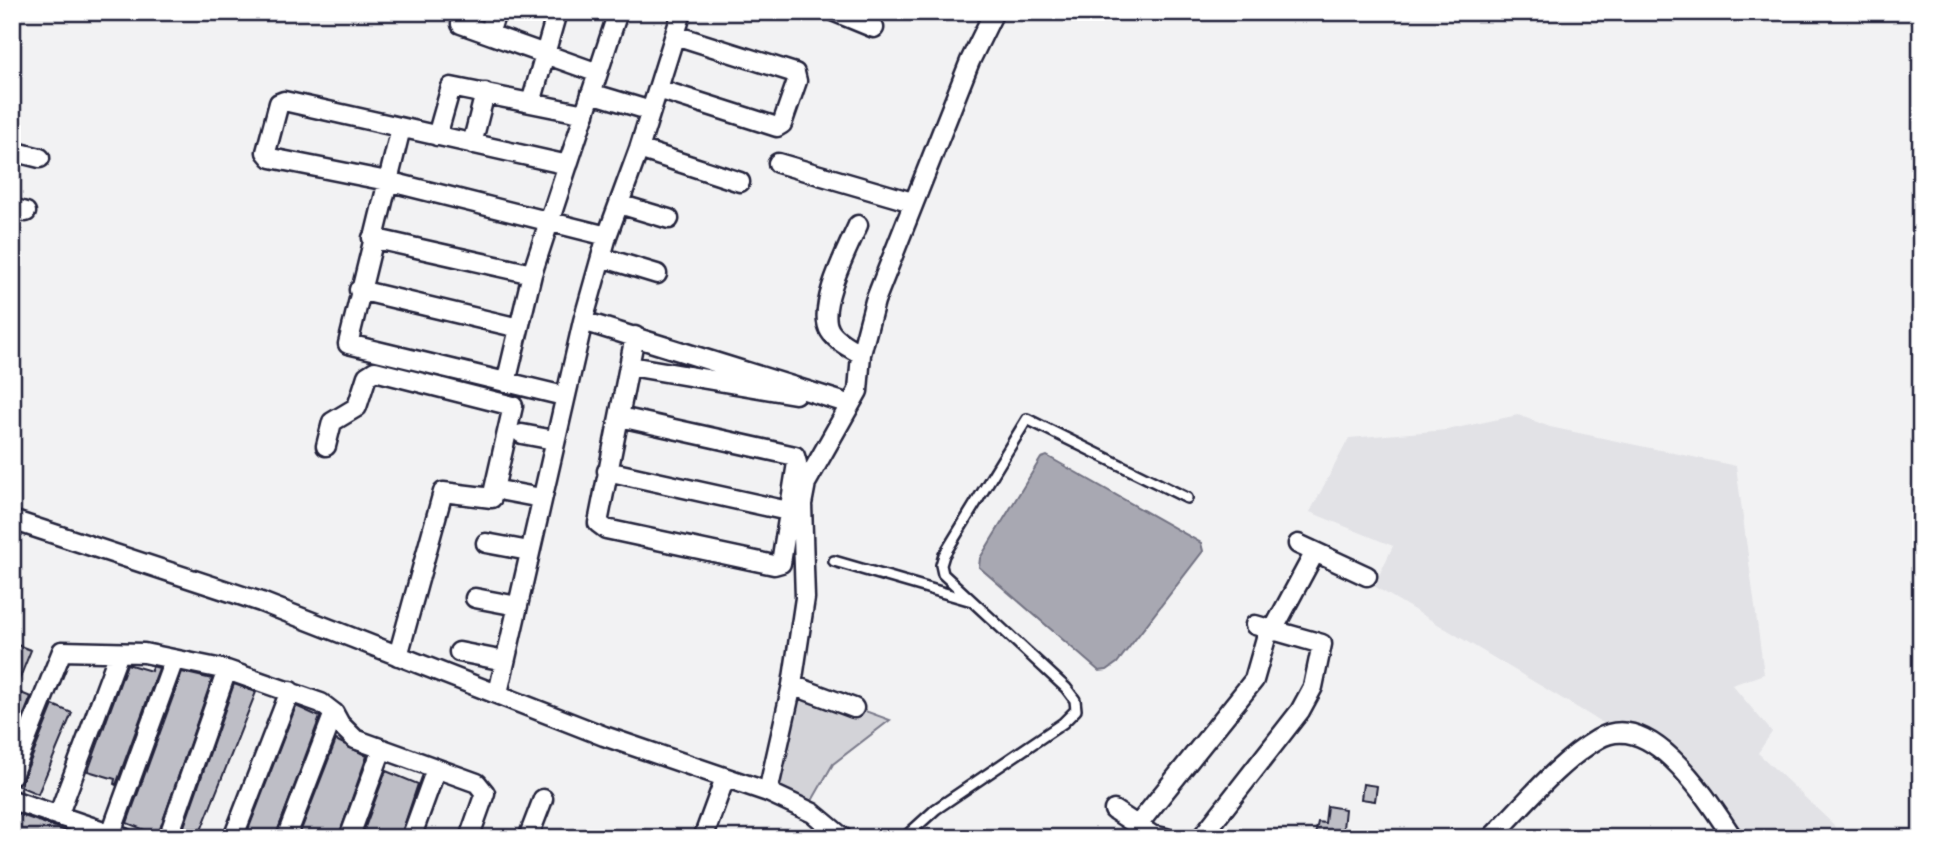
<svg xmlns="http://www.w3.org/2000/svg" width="1933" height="850" viewBox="0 0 1933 850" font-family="Caveat,sans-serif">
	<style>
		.built { fill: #e2e2e6 }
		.green { fill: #d3d3d8; stroke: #7a7a8a; stroke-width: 2 }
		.water { fill: #a8a8b2; stroke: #727282; stroke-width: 2 }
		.building { fill: #bebec6; stroke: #22223b; stroke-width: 2 }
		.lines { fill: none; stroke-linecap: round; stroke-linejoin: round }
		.lane-casing { stroke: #22223b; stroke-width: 14 }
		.street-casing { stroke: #22223b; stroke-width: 23 }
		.lane { stroke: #fff; stroke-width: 9 }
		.street { stroke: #fff; stroke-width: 18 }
	</style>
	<rect width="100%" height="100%" fill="#f2f2f3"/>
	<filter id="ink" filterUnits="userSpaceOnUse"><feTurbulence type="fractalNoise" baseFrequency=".0143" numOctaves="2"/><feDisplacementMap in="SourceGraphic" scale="14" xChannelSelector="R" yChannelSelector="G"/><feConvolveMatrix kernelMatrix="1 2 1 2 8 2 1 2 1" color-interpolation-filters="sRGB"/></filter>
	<g filter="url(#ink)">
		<!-- built -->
		<path class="built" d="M1518,415L1550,427L1736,466L1764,674L1732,685L1772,732L1758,753L1833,824L1841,838H1721L1674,760L1628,738L1374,586L1393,546L1310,512L1349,438L1447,430Z"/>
		<!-- green -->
		<path class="green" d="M788,683L890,720L833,764L809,806L766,789Z"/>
		<!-- water -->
		<path class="water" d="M1047,456L1201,543L1203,551L1117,663L1107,670L1099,671L979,567L980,558L1041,458Z"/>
		<!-- building -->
		<path class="building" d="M12,643L31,650L13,695H12Z
			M127,664L151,671L152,666L159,668L116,785L114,784L115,779L88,771Z
			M182,672L212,679L157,838H153L144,834L145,830L127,823Z
			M234,684L256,692L198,838H180Z
			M21,693L31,697L12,744V715Z
			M53,705L72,713L38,794L16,785L23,779Z
			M296,706L320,717L275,838H245Z
			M336,740L367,756L338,838H298Z
			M386,771L418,784L400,838H361Z
			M1363,784L1377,786L1375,801L1361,799Z
			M1327,806L1345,809L1342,838L1315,835L1318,822L1325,823Z
			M12,812L61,829L82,838H12L17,825L12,823Z"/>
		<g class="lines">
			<!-- lane casing -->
			<g class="lane-casing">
				<path id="lane" d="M834,561L972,601
					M904,838L936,809L1063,723L1076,710L1075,700L1066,688L943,574L941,565L944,555L1027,419L1187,498"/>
			</g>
			<!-- street casing -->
			<g class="street-casing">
				<path id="street" d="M835,12L874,28
					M461,24L598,73
					M489,34L496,12
					M658,89L777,127L782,124L797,81L795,73L675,35
					M591,93L651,111
					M531,103L557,12
					M401,128L348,344L564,396
					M437,136L451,87L585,114
					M472,144L485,93
					M639,149L740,182
					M12,151L40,158
					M778,163L912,202
					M568,165L284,101L279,103L266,152L271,158L387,181L607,236
					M619,204L669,219
					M12,208L26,212
					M858,225C848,248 816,308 830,331C836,341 850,348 861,354
					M372,238L532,274
					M601,257L657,274
					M359,290L519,328
					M583,321L840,401
					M630,366L795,394
					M506,383L532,274L618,12
					M620,417L795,456L797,463L781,563L774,565L606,529L598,523L635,336
					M522,434L554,440
					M326,446L332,422L357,407L367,376L375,371L513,406L492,498L443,492L398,656
					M607,471L788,511
					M504,491L541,498
					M12,520L261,602L604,736L768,792L813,813L843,838
					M486,543L529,551
					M1298,544L1367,576
					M475,598L517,606
					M1272,632L1315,552
					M459,652L505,661
					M792,685L854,708
					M498,693L583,321L607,236L639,149L682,12
					M12,775L62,651L144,653L227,670L321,703L334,713L340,724L355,739L477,783L485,793L469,838
					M768,792L792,685L805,598L802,504L806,483L858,391L861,354L875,301L970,61L994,12
					M12,800L124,838
					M1114,810L1152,835L1166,838
					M58,816L119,653
					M1137,826L1254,680L1268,631
					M111,833L174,660
					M168,838L227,670
					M233,838L290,691
					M286,838L334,713
					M349,838L382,749
					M411,838L436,769
					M528,838L543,799
					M703,838L725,778
					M1201,838L1300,711L1313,687L1322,644L1255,625
					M1491,838C1524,805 1557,763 1598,739C1651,707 1709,802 1733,838"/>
			</g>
			<!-- lane -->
			<use href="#lane" class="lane"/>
			<!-- street -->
			<use href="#street" class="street"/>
		</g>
	</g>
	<!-- margin -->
	<rect width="1933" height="850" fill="none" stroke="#fff" stroke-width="42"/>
	<rect x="21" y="21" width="1891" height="808" fill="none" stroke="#22223b" stroke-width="2.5" filter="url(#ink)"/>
</svg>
